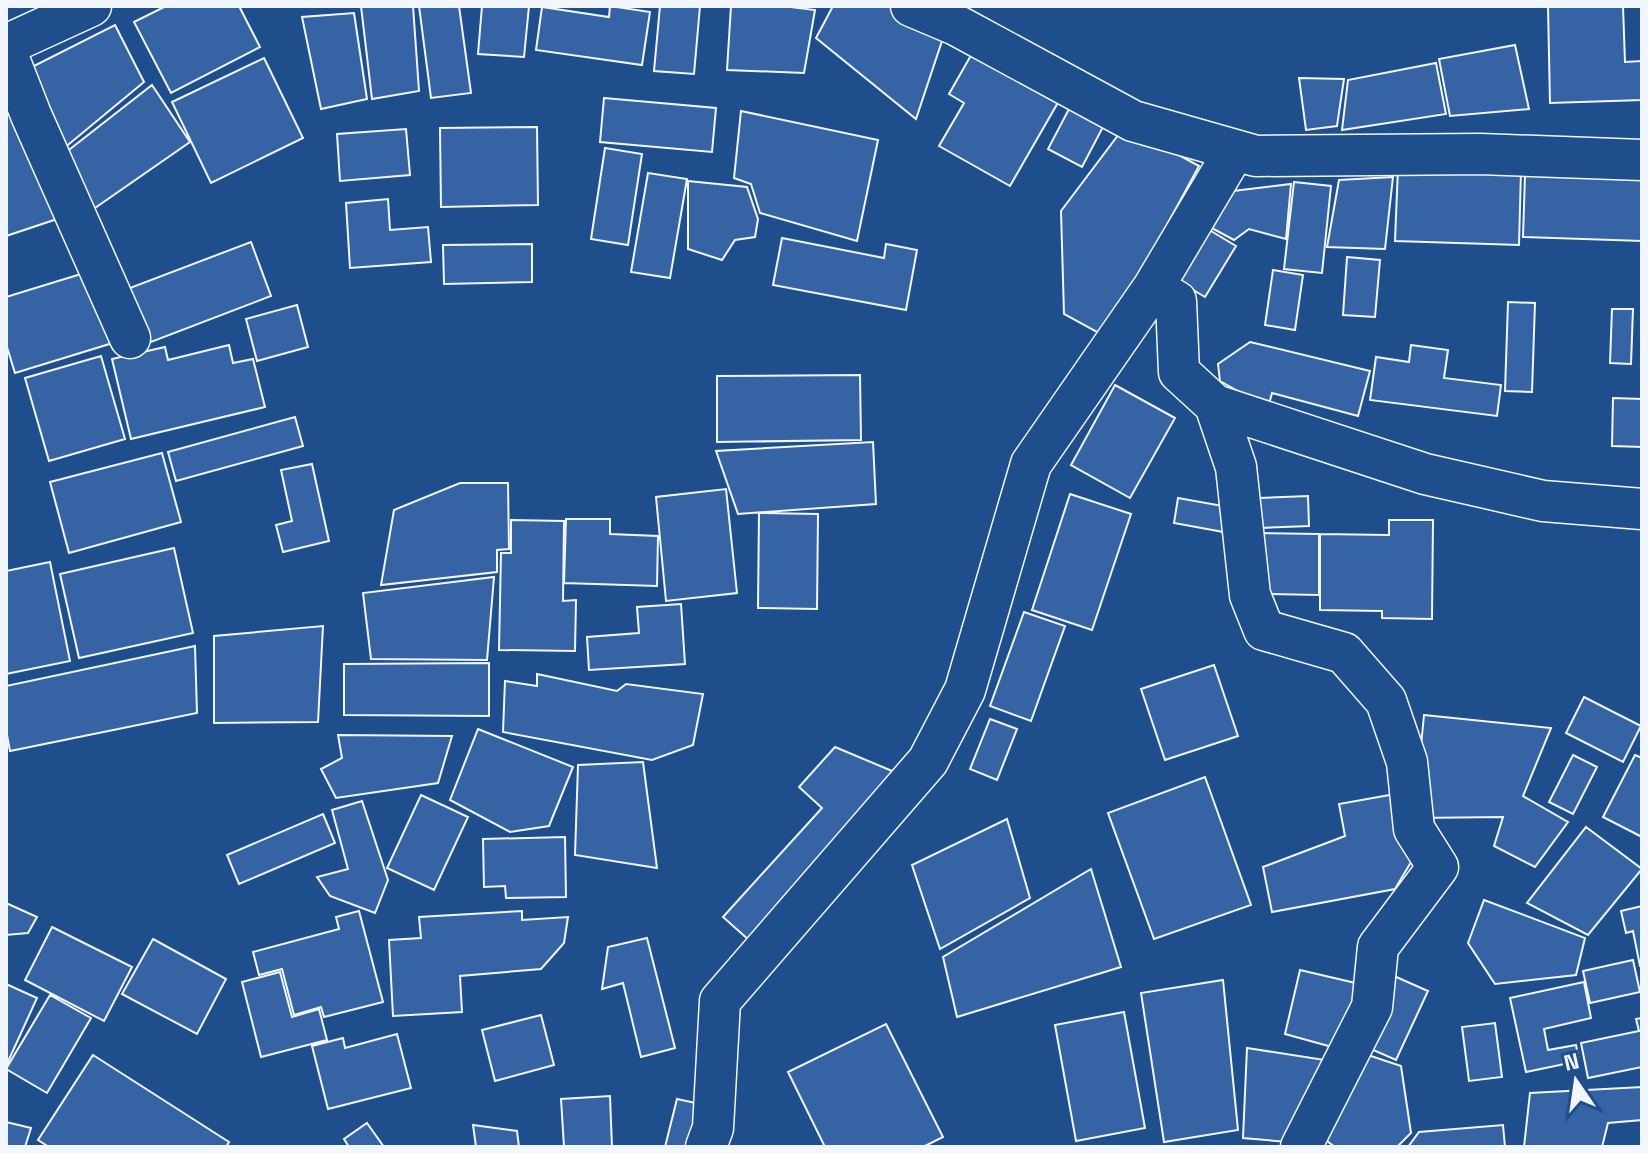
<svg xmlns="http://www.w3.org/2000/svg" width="1648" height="1153" viewBox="0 0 1648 1153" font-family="'Space Grotesk',sans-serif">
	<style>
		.building { fill: #3563a3; stroke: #f2f6ff; stroke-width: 2 }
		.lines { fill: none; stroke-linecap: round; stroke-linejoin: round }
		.minor-casing { stroke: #f2f6ff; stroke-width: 43 }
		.minor { stroke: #1f4e8c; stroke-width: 40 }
	</style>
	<rect width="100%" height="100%" fill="#1f4e8c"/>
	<!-- building -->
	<path class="building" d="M166,6H239L260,47L171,93L134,22Z
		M361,6H413L419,91L372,99Z
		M419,6H459L471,93L431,98Z
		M482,6H529L524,57L478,54Z
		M610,6L650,12L642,65L536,50L542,7L609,17Z
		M660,6H700L694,74L654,71Z
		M731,6H782L815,10L804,73L727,70Z
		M833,6H889L944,35L916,119L816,38Z
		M1548,6H1623L1625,62L1642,61V100L1550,103Z
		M354,13L367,99L321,109L302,17Z
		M115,25L144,82L57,154L22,72Z
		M1515,45L1529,109L1450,116L1439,59Z
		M974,50L1060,99L1010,186L939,146L964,103L949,94Z
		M264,58L303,138L211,183L172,102Z
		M1436,63L1446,114L1342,130L1348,80Z
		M6,76L57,219L6,236Z
		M1299,78L1344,79L1337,126L1306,130Z
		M152,85L190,142L82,217L56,160Z
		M604,98L716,108L712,152L600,142Z
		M1070,107L1104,125L1082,167L1048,149Z
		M741,111L878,140L857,241L760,213L751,184L734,178Z
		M1125,126L1199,166L1106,337L1064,314L1061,211Z
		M537,127L538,205L441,207L440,128Z
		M406,129L410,175L340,181L337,134Z
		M605,148L642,154L628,245L591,239Z
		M1398,167L1521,170L1519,245L1395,241Z
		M648,173L687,179L670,278L631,272Z
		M1525,175L1642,178V241L1523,237Z
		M1393,177L1385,249L1327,247L1339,180Z
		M688,181L747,187L758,219L755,237L735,240L722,260L688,249Z
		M1294,182L1331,186L1322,273L1284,269Z
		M1291,184L1286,239L1249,229L1234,240L1208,226L1225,192Z
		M388,199L390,230L428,227L431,262L350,268L346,203Z
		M1206,228L1236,246L1205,297L1175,279Z
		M782,238L884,258L886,244L917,250L906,310L773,285Z
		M251,242L271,296L143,345L122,291Z
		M532,244V282L444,284L443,245Z
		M1347,257L1380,260L1375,317L1343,315Z
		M94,270L116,342L15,373L6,344V297Z
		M1273,270L1303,275L1295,330L1265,325Z
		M1508,302L1535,303L1532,392L1505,391Z
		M297,305L308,347L257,361L246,319Z
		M1612,309H1633L1631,364L1610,363Z
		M1250,342L1370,371L1358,416L1272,393L1268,408L1220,381L1218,364Z
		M229,345L233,363L253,359L265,407L131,439L112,359L165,347L168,360Z
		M1411,345L1448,350L1444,378L1501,385L1497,416L1370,400L1376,357L1409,362Z
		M101,356L125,439L49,461L25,378Z
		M860,375L861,440L717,442V376Z
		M1115,385L1175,418L1130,498L1071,465Z
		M1613,398L1642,399V447L1612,446Z
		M295,417L303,446L176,481L168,452Z
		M873,442L876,504L738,514L716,451Z
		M162,453L181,522L69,553L50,482Z
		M312,464L329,541L283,552L276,525L292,521L281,470Z
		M460,483H508L509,549L497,550V572L381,585L394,510Z
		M726,489L737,593L666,601L656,497Z
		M1070,494L1131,514L1092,630L1032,610Z
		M1308,496L1309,526L1260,528L1259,498Z
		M1178,498L1234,508L1229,533L1174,523Z
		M759,513L818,514L817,609L758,608Z
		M566,519H610V534L658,536L657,586L564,583Z
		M511,520L564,521L563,601L576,600L575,651L499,650L501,553H511Z
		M1389,520H1433L1432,619L1382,618V611L1320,610V534L1389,535Z
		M1260,533L1319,534V595L1264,594Z
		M174,548L193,633L79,658L60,574Z
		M50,562L70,661L6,674V571Z
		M494,577L487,660L371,659L363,593Z
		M681,604L685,664L589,670L587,637L639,633L637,607Z
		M1024,612L1065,626L1031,721L990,706Z
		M323,626L318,722L214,723V636Z
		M195,646L197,713L10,751L6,730V686Z
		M489,663V716L344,715V664Z
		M1214,665L1238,736L1165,760L1141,689Z
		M537,674L617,691L626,684L703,694L693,745L652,760L503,732L505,681L537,686Z
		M1584,697L1641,726L1623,762L1566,733Z
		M1424,715L1551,728L1523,796L1568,822L1535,867L1494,846L1503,817L1414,818Z
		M990,719L1017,729L997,780L970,769Z
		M478,729L573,767L549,826L510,832L450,800Z
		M338,735L452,736L438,783L336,798L321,769L342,758Z
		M835,747L904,776L759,949L723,917L822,808L799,787Z
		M1573,755L1597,767L1573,814L1549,802Z
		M1635,755L1642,758V837L1603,817Z
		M643,762L657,868L575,855L578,765Z
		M1205,777L1251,905L1154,939L1108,813Z
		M1401,793L1411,862L1395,889L1272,912L1263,867L1345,836L1339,804Z
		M421,795L468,817L434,890L387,868Z
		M362,801L388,880L375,913L330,896L317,877L348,869L332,810Z
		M323,814L335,843L239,884L227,855Z
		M1007,819L1030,898L940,949L912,865Z
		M1586,827L1642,869L1588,935L1527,903Z
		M565,837L566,897L506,898L505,886L484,887L483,839Z
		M1091,869L1121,967L957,1017L943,957Z
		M1484,900L1585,938L1576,975L1495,984L1468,943Z
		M6,903L37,917L28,933L6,935Z
		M1642,906V966H1640L1633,931L1626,933L1621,911Z
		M359,911L383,1002L324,1017L321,1007L294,1015L282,969L259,975L253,952L339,929L336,917Z
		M522,911V920L568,917L564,943L541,969L460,976L462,1012L393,1016L389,940L421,938L419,917Z
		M52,927L132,967L104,1021L25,980Z
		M647,938L675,1048L641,1057L623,983L602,989L608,947Z
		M153,939L226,979L197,1034L122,994Z
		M1633,960L1640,992L1590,1003L1583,971Z
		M1300,970L1364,985L1343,1050L1285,1034Z
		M280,972L292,1017L319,1009L327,1040L261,1057L242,982Z
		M1394,976L1428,991L1396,1060L1364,1046Z
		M1223,980L1238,1130L1164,1142L1141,993Z
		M1584,982L1591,1018L1544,1029L1548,1050L1576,1045L1579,1061L1526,1072L1510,998Z
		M6,984L37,998L6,1066Z
		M50,995L91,1018L47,1093L6,1069Z
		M1124,1012L1145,1128L1076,1141L1055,1025Z
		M541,1015L554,1065L495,1081L482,1030Z
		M1642,1018V1067L1588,1078L1581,1043L1639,1031L1636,1019Z
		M1495,1023L1502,1077L1469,1081L1462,1027Z
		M886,1024L943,1137L923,1147H825L788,1072Z
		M397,1034L411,1088L328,1109L312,1046L343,1038L345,1048Z
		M1247,1048L1331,1061L1299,1143L1243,1138Z
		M1359,1052L1401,1066L1411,1133L1397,1147H1335L1316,1133Z
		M93,1055L229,1142L226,1147H49L38,1140Z
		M1642,1087V1120L1608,1123L1602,1147H1524L1530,1093Z
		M610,1096L612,1147H564L561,1099Z
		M677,1099L705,1105L696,1147H665Z
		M6,1122L31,1128L25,1147H6Z
		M367,1123L384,1147H349L344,1139Z
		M473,1125L517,1131L519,1147H476Z
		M1503,1125L1505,1147H1408L1419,1132Z"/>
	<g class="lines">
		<!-- minor casing -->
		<g class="minor-casing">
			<path id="minor" d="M911,6L956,25L1133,121L1256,156L1480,154L1642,160
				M6,45L91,6
				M6,51L31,115L130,338
				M1153,288L1176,301L1179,372L1215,405L1425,474L1543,501L1642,509
				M1215,405L1236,467L1250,595L1264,630L1344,653L1386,701L1407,762L1414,829L1438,867L1378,947L1372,1007L1301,1147
				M706,1147L713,1128L720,1001L928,761L965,690L1031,464L1153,288L1235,150"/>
		</g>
		<!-- minor -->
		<use href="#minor" class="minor"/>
	</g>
	<!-- border -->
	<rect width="1648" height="1153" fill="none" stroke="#f2f6ff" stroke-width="16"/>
	<!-- north arrow -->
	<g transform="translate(1576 1081) rotate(347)" stroke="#1f4e8c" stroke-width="6" paint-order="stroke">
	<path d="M0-6L14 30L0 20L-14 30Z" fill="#f2f6ff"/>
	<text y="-12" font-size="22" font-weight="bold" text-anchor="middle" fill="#f2f6ff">N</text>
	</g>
</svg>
